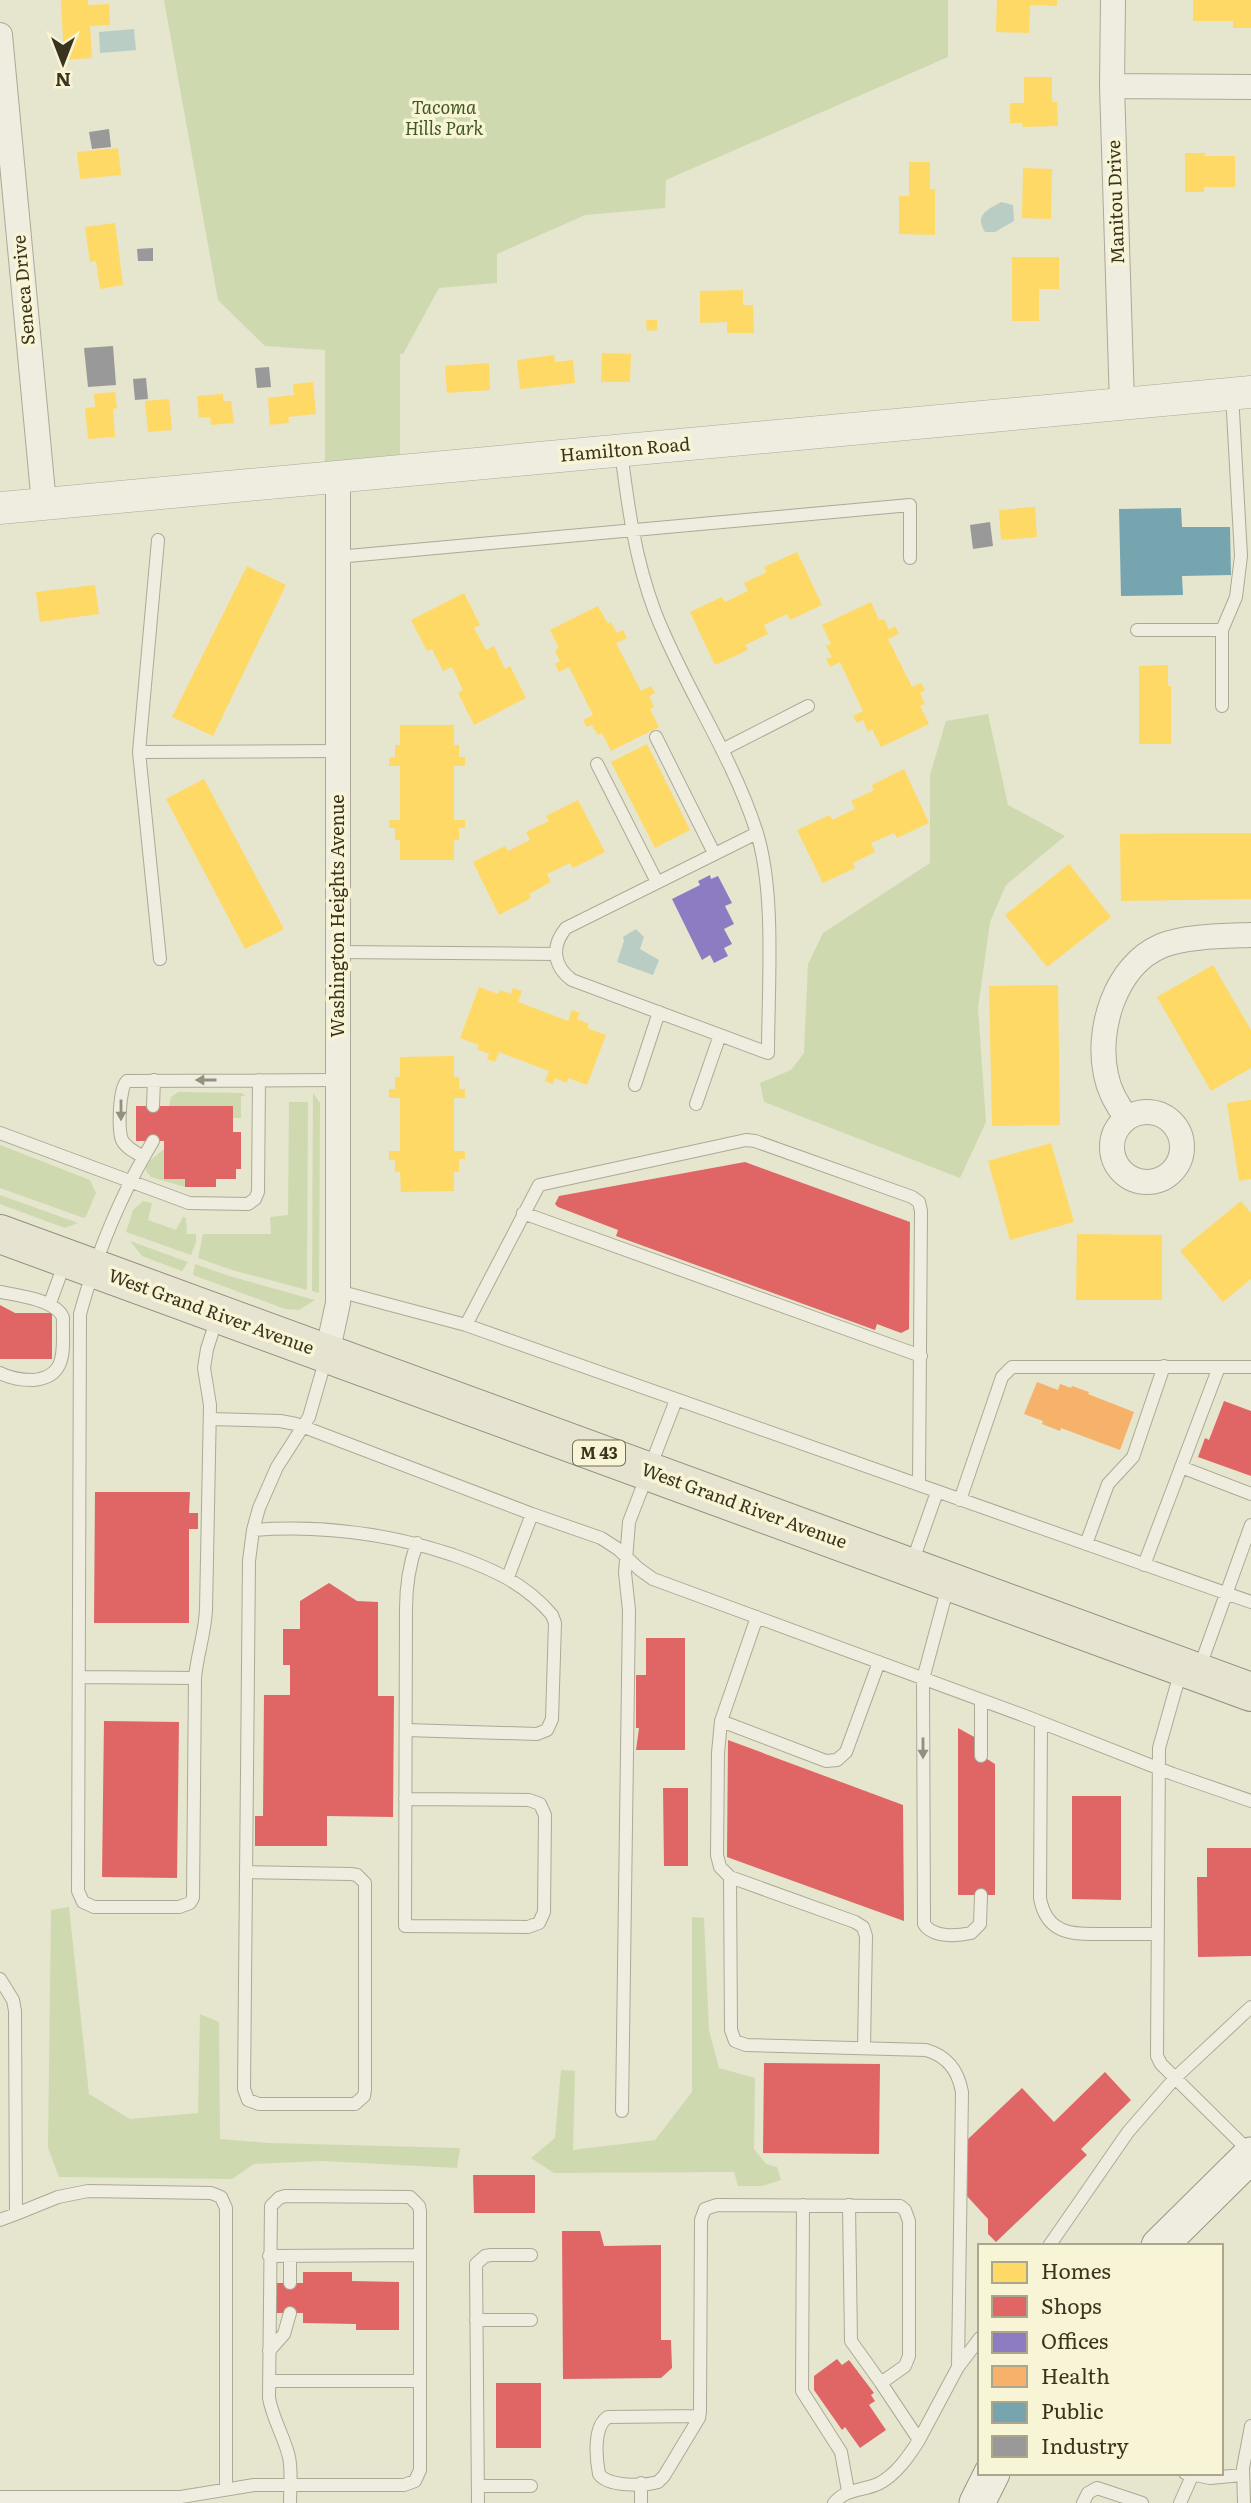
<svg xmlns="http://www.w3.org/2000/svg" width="1251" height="2503" viewBox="0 0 1251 2503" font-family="Literata,serif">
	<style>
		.green { fill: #cfd9b0 }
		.water { fill: #b9cdc5 }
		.homes { fill: #ffd966 }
		.shops { fill: #e06666 }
		.offices { fill: #8e7cc3 }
		.health { fill: #f6b26b }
		.public { fill: #76a5af }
		.industry { fill: #999 }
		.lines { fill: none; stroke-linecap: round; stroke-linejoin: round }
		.service-casing { stroke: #aca997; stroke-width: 14 }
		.minor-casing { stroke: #aca997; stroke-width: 26 }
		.tertiary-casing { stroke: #aca997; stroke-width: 33 }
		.secondary-casing { stroke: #9b9887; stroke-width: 37 }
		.primary-casing { stroke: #918e7e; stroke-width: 40 }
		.service { stroke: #eeede0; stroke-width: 12 }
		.minor { stroke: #eeede0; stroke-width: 24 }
		.tertiary { stroke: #eeede0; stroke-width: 32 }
		.secondary { stroke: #eeede0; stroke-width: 35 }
		.primary { stroke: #e6e4d1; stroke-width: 38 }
		.oneway { fill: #94907f }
		.labels { text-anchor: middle; stroke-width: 7; stroke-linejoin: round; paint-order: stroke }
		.shield { fill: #f7f5d5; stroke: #736d55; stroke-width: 2 }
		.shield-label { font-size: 16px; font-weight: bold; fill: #3b331e }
		.park-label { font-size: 18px; font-style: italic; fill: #405924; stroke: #f7f5d5 }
		.street-label { font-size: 18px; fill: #3b331e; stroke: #f7f5d5 }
	</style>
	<rect width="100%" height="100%" fill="#e6e5ce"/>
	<!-- green -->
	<path class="green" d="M164,0H948V57L666,180L665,208L585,215L497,254V283L439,288L403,354H400V457L325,465V350L265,346L218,300Z
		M988,714L1008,805L1065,836L1006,885L990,922L978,1008L986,1122L960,1178L764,1102L760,1083L791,1070L804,1053L808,964L823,933L930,863V775L946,721Z
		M178,1092L242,1093L245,1096H241V1118H233L232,1106H169L171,1097Z
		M313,1093L320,1103L319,1293L312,1291Z
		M289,1102H308L307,1290L232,1270L198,1258L203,1234H271L270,1217L288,1215Z
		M0,1145L90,1180L96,1193L86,1216L84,1218L0,1188Z
		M164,1149V1179H185V1187L151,1177L146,1171V1164Z
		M0,1195L78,1223L65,1228L0,1204Z
		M143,1201L152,1203L148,1220L176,1230L183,1217L186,1218L187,1234H196V1242L191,1255L126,1232L133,1210Z
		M130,1241L188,1262L182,1271L142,1256Z
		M195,1264L229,1276L315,1300L299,1310L285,1309L193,1275Z
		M69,1907L89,2094L130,2119L198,2113L200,2014L219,2022L220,2139L269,2143L460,2148L457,2168L323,2161L254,2164L232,2179L59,2177L48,2148L51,1910Z
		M692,1917L704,1918L709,2030L719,2068L755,2078L754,2149L766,2164L777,2167L781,2180L762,2186H738L734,2172L554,2173L531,2158L555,2138L561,2070L575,2071L573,2150L655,2140L692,2092Z"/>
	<!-- water -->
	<path class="water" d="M134,29L136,50L100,53L99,32Z
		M1001,202L1013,205L1014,221L995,232H985C974,215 987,210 1001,202Z
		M636,929L644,937L640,949L659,960L653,975L617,962L624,941L623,937Z"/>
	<!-- homes -->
	<path class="homes" d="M61,0H88V5L109,4L110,25L90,26L92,58L64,60Z
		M997,0H1057V6L1030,5L1029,33L996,32Z
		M1193,0H1251V28H1233V21H1193Z
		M1024,77H1052V102H1057L1058,126L1023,127L1022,123H1010V103H1024Z
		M118,148L121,175L80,179L77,152Z
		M1185,153H1205V156H1235V187H1204V192H1185Z
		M909,162H930V189H935V235L899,234V196H909Z
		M1023,168L1052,169L1051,219L1022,218Z
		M115,223L123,285L100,289L96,261L90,262L85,227Z
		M1012,257H1059V289H1039V321H1012Z
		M743,290V305H753L754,333H727V322L700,323V291Z
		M646,320H657V330L647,331Z
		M602,353L631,354L630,382H601Z
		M554,355L555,362L573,360L575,383L520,389L517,360Z
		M489,363L490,390L447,393L445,366Z
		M313,382L316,414L288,417L289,423L270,425L268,398L294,395L293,384Z
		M115,392L117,408L113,409L115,437L88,439L85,408L95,407L94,394Z
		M223,394V401H231L234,423L211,425L210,417L199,418L197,396Z
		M169,399L172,430L148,432L145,401Z
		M1035,507L1037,537L1001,540L999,510Z
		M797,552L822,605L790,620L787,614L764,625L768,634L745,645L748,650L715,665L690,612L722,597L725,602L748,591L744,583L767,572L764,567Z
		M247,566L286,585L213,736L172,717Z
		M95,585L99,614L40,622L36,592Z
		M464,593L480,625L474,628L486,650L494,646L505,669L510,666L526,698L474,725L458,693L463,690L452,667L443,671L432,649L427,651L411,620Z
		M871,602L879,620L884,619L889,630L895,626L899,634L888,639L912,687L921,683L925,690L920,693L925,704L920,706L929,724L881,747L872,729L868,732L863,720L857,723L853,716L863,711L840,662L830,667L826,659L832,657L826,646L831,644L822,625Z
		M598,606L608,624L611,622L617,633L623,630L627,638L616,643L641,691L651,686L655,693L649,696L654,707L650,709L659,727L611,751L602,733L598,735L592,725L587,727L583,720L593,715L569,667L559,672L555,664L560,661L555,651L559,648L550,630Z
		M1168,665V686H1171V744H1139V666Z
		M400,725H454V745H459V757H465V766H454V820H465V828H459V840H454V860H400V840H395V828H389V820H400V766H389V758L395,757V745H400Z
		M647,744L690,830L655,848L611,762Z
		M904,769L929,823L897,838L894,833L871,843L875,852L853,863L855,868L823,883L797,830L830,815L832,820L855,809L851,801L874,790L872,785Z
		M204,779L284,929L245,949L166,799Z
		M578,800L605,852L573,868L570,863L547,874L551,882L529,894L531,898L499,915L473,862L505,846L508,851L530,840L526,832L549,821L546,816Z
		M1220,833H1251V899L1121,901L1120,834Z
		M1069,864L1111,917L1047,967L1005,915Z
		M1213,965L1251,1030V1068L1211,1091L1157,997Z
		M1058,985L1060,1125L992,1126L989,986Z
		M479,987L498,994L500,990L511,994L513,988L522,991L518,1002L568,1021L572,1010L580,1013L577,1019L589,1024L587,1028L606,1035L587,1085L568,1078L567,1083L555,1078L553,1084L545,1081L549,1071L499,1052L495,1062L487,1059L489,1054L477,1049L479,1045L460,1038Z
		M454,1056V1077H459V1089H465V1098H454V1151H465V1159H459V1172H454V1191L401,1192L400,1172H395V1160H389V1151H400V1098H389V1089H395V1077H400V1057Z
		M1251,1100V1179L1239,1181L1227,1103Z
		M1051,1143L1074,1222L1010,1240L988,1161Z
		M1241,1201L1251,1213V1279L1223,1302L1180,1251Z
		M1077,1234L1162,1235V1300H1076Z"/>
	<!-- shops -->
	<path class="shops" d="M136,1106H233V1132H241V1169H236V1179H216V1187H185V1179H164V1141H136Z
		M745,1162L910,1222L909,1329L901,1333L877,1324L875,1330L616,1236L618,1230L558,1207L555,1204L559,1196Z
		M0,1305L15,1313H52V1359H0Z
		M1224,1401L1251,1411V1476L1198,1457L1205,1438L1209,1440Z
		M95,1492H190L189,1513H198V1529H189V1623H94Z
		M329,1583L357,1601L378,1602V1696H394L393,1817L327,1816V1846H255V1816H263L264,1695H290V1665H283V1629H300V1601Z
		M646,1638H685V1750H636L639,1728H636V1675H646Z
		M104,1721L179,1722L177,1878L102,1877Z
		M958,1728L976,1738V1752L995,1764V1895H958Z
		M728,1740L903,1805L904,1921L727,1857Z
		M663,1788H688V1866H664Z
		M1072,1796H1121V1900L1072,1899Z
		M1207,1848H1251V1956L1198,1957L1197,1877H1207Z
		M764,2063L880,2064L879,2154L763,2153Z
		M1105,2072L1131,2100L1081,2149L1087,2155L996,2242L988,2234V2219L966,2195L967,2140L1022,2088L1054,2122Z
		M473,2175H535V2213H474Z
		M562,2231H600L604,2246L661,2245V2340H671L672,2368L661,2378L563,2379Z
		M303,2272H352V2281L399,2282V2330H356V2324L303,2323V2313H272V2283H303Z
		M837,2359L842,2365L849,2360L874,2393L871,2395L875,2401L869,2405L886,2430L860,2448L845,2427L842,2430L814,2390V2376Z
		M496,2383H541V2448H496Z"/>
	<!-- offices -->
	<path class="offices" d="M710,875L711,879L718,876L732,903L725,906L734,924L724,929L732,944L724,948L728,956L714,963L710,955L702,960L672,899L700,885L698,881Z"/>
	<!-- health -->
	<path class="health" d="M1037,1382L1058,1390L1060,1384L1071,1388L1072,1386L1089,1392L1088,1394L1134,1412L1120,1450L1061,1428L1060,1431L1042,1424L1043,1421L1024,1414Z"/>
	<!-- public -->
	<path class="public" d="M1181,508L1182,527H1230L1231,575L1182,576L1183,595L1121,596L1119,509Z"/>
	<!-- industry -->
	<path class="industry" d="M109,129L111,147L92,149L89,132Z
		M153,248V261H138L137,249Z
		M113,346L116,385L88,387L84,348Z
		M269,367L271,387L257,388L255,368Z
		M146,378L148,399L135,400L133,379Z
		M990,522L993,546L973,549L970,525Z"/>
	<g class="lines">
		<!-- service casing -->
		<g class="service-casing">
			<path id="service" d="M621,451C628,507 635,559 655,612C684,687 731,753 756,830C776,891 768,987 768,1053L572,980C553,966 551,946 566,928L757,833
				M158,540L139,752L160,959
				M337,557L910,505V558
				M1137,630H1222
				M1222,706V630L1236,597L1241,556L1232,394
				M656,737L714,853
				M722,750L808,706
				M139,752L337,751
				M597,764L657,882
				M338,952L555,954
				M635,1085L659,1012
				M696,1104L720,1035
				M153,1106L154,1080
				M0,1133L189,1203L248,1204L255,1199L258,1192L259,1080
				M153,1141C120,1196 97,1252 80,1314L78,1891L83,1902L94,1907H179L190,1903L193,1898L195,1678C197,1655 205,1633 206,1610L210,1405L204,1368L207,1349L217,1318
				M144,1157C136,1153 126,1148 122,1140C118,1130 119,1087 127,1081L338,1080
				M523,1213L921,1356
				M338,1291L466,1325L1251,1602
				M0,1292C17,1295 57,1300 63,1318C62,1345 70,1377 33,1380C21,1380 11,1379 0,1373
				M50,1303L65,1262
				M466,1325L539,1185L746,1140L755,1141L912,1197L919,1202L921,1211L919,1485
				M210,1419L280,1421L296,1424L532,1514L601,1538L618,1549L639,1569L653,1579L1025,1716L1173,1774L1251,1801
				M1181,1467L1251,1494
				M960,1500L1002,1377L1012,1367H1251
				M253,1530C322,1525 387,1533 453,1555C492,1569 525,1583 552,1615L555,1623L552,1719L547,1730L537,1734L406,1730
				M1086,1544L1108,1484L1133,1457L1164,1366
				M912,1563L937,1492
				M1144,1565L1219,1367
				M508,1577L532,1514
				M948,1586L923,1679L924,1924C933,1938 957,1936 971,1933L980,1924L981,1895
				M757,1617L721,1721L826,1761L837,1760L846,1752L879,1662
				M1199,1669L1251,1525
				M1181,1670L1159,1748L1157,2056L1161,2064L1251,2153
				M79,1677L195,1678
				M981,1701V1756
				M721,1721L718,1753L717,1855L720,1867L730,1877L855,1922L863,1927L866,1936L864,2048
				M1041,1723L1040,1898C1047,1937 1076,1934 1108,1934C1124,1934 1141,1934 1157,1934
				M405,1799L529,1800L540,1804L545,1815L544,1912L539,1923L528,1927L405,1926L406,1609C406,1586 409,1565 417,1543
				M246,1872L351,1874L357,1875L365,1883V2090L364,2096L355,2104H259L248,2100L244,2089L249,1561L253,1530L259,1508L277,1467L309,1417L326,1358
				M730,1877L731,2030L735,2041L746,2045L926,2050C947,2056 958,2070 962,2092L958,2367
				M0,1979L13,2000L15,2011L16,2214L0,2220
				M622,2111L629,1610L625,1573L629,1522L676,1400
				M803,2205L802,2391L841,2452L848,2491
				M849,2205L851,2341L881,2383
				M16,2214L58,2197L88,2191L211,2193L221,2197L226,2208V2489
				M1049,2246L1128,2132L1175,2078L1251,2007
				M269,2256L420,2255
				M290,2256V2283
				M476,2320H531
				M269,2351L284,2334L290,2313
				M269,2381H420
				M699,2416L608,2417C593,2426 596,2458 599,2474C608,2487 644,2486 658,2482L664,2476L699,2418L700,2412L701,2220L705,2209L717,2205L900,2206L905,2210L909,2221V2356L905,2366L881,2383L919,2440C909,2456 896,2475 878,2484C862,2491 847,2488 834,2503
				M919,2440L958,2367L980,2338
				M1185,2473L1210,2478L1242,2475
				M478,2486H531
				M0,2497H181L254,2485H404L415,2481L420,2470V2211L419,2206L410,2197L285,2196L279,2198L271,2206L269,2398C273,2420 284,2436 289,2457C292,2472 290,2488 290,2503
				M478,2503L476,2264L485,2256L491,2255H531
				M641,2503V2483
				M1083,2503L1088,2493L1097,2488L1142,2503
				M1180,2503L1192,2476
				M1244,2503L1243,2468L1251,2426"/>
		</g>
		<!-- minor casing -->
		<g class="minor-casing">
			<path id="minor" d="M1113,0L1112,86L1122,404
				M0,35L44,504
				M1112,86L1251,87
				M1112 1147a35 35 0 1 1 70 0a35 35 0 1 1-70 0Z
				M1127,1118C1117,1105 1109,1091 1106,1075C1096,1030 1115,966 1161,946C1184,936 1226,936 1251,935
				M327,1354L338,1303V477"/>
		</g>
		<!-- tertiary casing -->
		<g class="tertiary-casing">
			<path id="tertiary" d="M0,508L1251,392"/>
		</g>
		<!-- secondary casing -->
		<g class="secondary-casing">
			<path id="secondary" d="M1159,2246L1251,2155
				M977,2503L992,2473"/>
		</g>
		<!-- primary casing -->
		<g class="primary-casing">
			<path id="primary" d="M0,1234L1251,1692"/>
		</g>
		<!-- service -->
		<use href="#service" class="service"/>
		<!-- minor -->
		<use href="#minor" class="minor"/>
		<!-- tertiary -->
		<use href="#tertiary" class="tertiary"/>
		<!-- secondary -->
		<use href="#secondary" class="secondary"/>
		<!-- primary -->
		<use href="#primary" class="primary"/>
	</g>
	<!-- one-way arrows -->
	<defs><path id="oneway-solid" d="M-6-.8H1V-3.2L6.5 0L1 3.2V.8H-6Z" transform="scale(1.75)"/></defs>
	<g class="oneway">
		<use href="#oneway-solid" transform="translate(206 1080) rotate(180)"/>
		<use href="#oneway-solid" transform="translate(121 1110) rotate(90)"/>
		<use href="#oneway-solid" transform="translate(923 1748) rotate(90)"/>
	</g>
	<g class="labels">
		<!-- shield labels -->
		<rect class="shield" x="573" y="1440.5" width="52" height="25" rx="5"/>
		<g class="shield-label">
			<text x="599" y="1459">M 43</text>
		</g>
		<!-- park labels -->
		<g class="park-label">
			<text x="444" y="114">Tacoma<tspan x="444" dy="21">Hills Park</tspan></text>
		</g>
		<!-- street labels -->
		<g class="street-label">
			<text transform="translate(1116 202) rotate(-92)" y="6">Manitou Drive</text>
			<text transform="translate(24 290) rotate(-95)" y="6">Seneca Drive</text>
			<text transform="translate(625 450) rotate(-5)" y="6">Hamilton Road</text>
			<text transform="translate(338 916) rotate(-90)" y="6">Washington Heights Avenue</text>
			<text transform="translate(211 1312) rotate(20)" y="6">West Grand River Avenue</text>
			<text transform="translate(744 1506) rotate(20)" y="6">West Grand River Avenue</text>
		</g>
	</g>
	<!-- legend -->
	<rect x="978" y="2244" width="245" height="231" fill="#f7f5d5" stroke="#aca78c" stroke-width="2"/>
	<rect x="992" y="2262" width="35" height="21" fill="#ffd966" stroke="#aca78c" stroke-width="2"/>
	<text x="1041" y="2279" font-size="21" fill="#3b331e">Homes</text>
	<rect x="992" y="2296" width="35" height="21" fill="#e06666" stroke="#aca78c" stroke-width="2"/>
	<text x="1041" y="2314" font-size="21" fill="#3b331e">Shops</text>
	<rect x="992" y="2332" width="35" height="21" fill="#8e7cc3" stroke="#aca78c" stroke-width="2"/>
	<text x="1041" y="2349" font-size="21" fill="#3b331e">Offices</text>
	<rect x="992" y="2366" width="35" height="21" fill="#f6b26b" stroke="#aca78c" stroke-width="2"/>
	<text x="1041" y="2384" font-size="21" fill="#3b331e">Health</text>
	<rect x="992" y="2402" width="35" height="21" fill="#76a5af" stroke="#aca78c" stroke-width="2"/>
	<text x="1041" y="2419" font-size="21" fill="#3b331e">Public</text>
	<rect x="992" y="2436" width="35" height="21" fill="#999999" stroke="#aca78c" stroke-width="2"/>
	<text x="1041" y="2454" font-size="21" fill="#3b331e">Industry</text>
	<!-- north arrow -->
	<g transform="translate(63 63) rotate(180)" stroke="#f7f5d5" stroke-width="5" paint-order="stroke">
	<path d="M0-5L12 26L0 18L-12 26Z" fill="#3b331e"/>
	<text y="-10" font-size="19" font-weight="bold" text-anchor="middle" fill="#3b331e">N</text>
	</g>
</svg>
